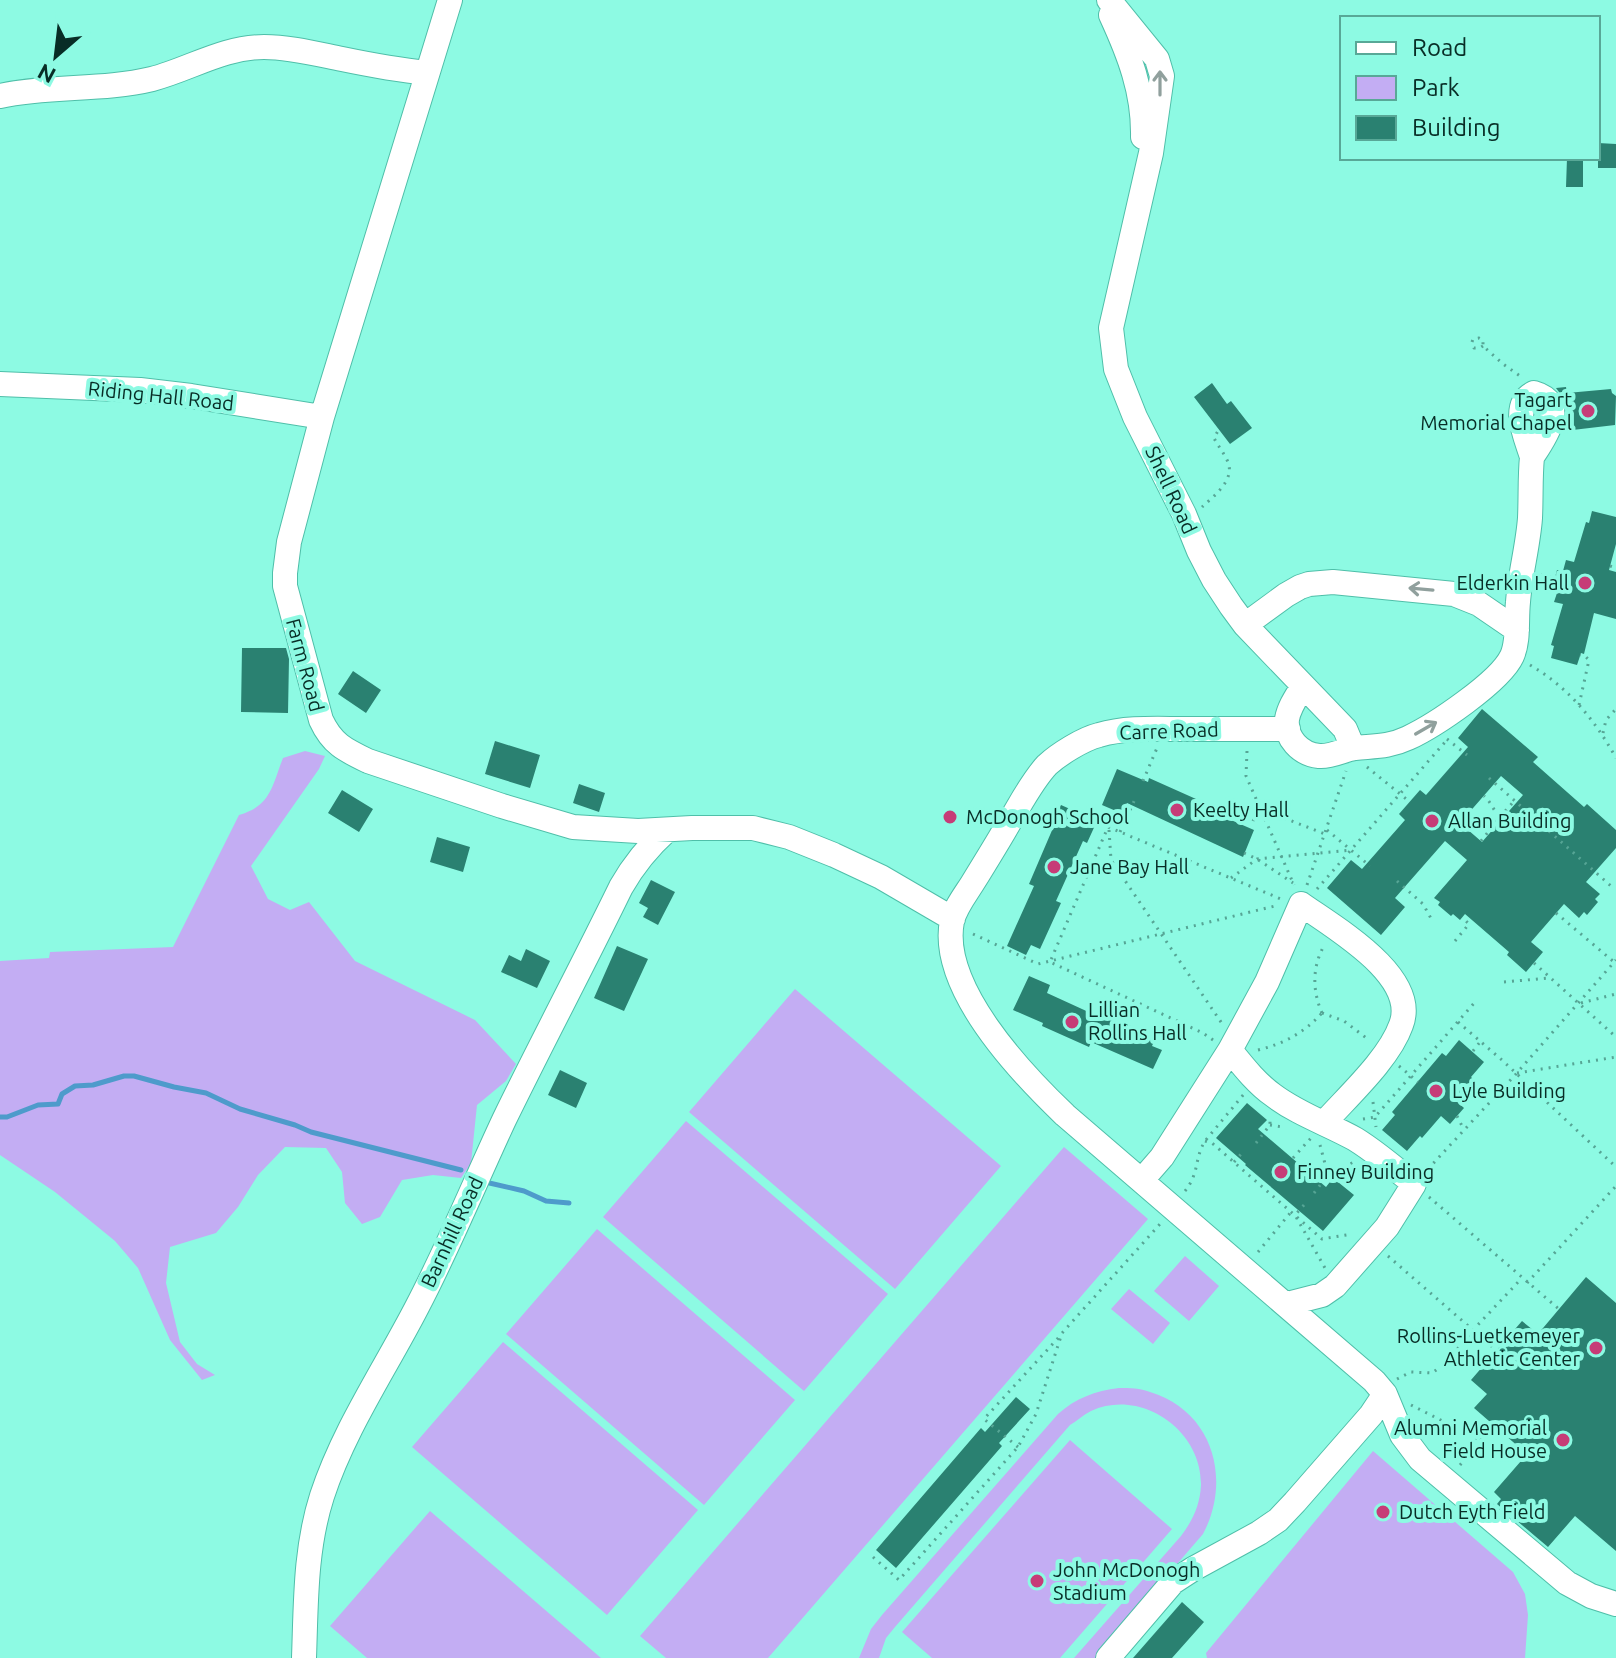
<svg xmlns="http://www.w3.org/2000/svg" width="1616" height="1658" viewBox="0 0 1616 1658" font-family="Ubuntu,sans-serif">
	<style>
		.green { fill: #c3adf3 }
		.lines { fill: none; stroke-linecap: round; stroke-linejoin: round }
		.stream { stroke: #4e9bcb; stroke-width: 5 }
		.building { fill: #2a8171; fill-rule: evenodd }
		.minor-casing { stroke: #4fbfa9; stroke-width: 26 }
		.path { stroke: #56a595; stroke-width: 3; stroke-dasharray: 2 6; stroke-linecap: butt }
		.minor { stroke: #fff; stroke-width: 24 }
		.oneway { stroke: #90a09d }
		.poi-dot { fill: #c63c77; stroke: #8dfae3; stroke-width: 3 }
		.labels { text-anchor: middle; stroke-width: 8; stroke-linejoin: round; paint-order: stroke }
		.street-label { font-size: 20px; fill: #082d26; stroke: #8dfae3 }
		.poi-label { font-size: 20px; fill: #082d26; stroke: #8dfae3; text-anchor: start }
	</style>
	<rect width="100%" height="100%" fill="#8dfae3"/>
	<!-- green -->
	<path class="green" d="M305,751L325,756L319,769L251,866L268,899L290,910L309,902L355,961L475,1020L516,1064L506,1081L477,1105L471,1163L461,1178L433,1175L402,1180L380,1217L362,1224L345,1203L342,1172L326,1148L285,1147L258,1175L238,1207L216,1233L170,1247L166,1283L180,1342L197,1364L215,1375L202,1380L170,1340L138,1268L115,1241L55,1192L0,1155V961L49,958L50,952L173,947L239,815C271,806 272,786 283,758Z
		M795,989L1001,1166L895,1289L689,1112Z
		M686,1121L888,1294L804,1391L603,1217Z
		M1064,1147L1148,1219L768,1658H666L640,1636Z
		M597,1229L795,1400L704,1505L506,1334Z
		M1185,1256L1219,1286L1189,1321L1154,1291Z
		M1129,1289L1170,1323L1153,1344L1111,1309Z
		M503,1342L698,1510L607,1615L412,1447Z
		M1119,1388C1130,1388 1140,1388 1150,1392C1213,1411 1232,1479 1203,1534L1096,1658H1074L1181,1536C1193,1520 1200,1505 1201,1485C1202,1430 1141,1388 1091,1411C1083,1415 1077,1421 1070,1425L895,1627L886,1638L879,1658H859L871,1629L882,1615L1058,1414C1076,1398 1095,1391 1119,1388Z
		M1070,1440L1172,1529L1060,1658H932L902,1632Z
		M1373,1451L1513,1572L1525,1594L1528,1615L1525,1658H1207L1206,1653Z
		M430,1511L601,1658H367L330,1626Z"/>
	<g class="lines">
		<!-- stream -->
		<path class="stream" d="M0,1117H7L38,1105L58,1104L62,1094L75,1086L93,1085L124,1076H134L174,1087L206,1093L240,1109L295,1125L311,1132L461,1170
			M485,1182L524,1191L546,1201L569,1203"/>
	</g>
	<!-- building -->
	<path class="building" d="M1598,143L1616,144V168H1598Z
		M1567,158H1583V187H1566Z
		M1212,383L1227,404L1231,401L1252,428L1230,444L1194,397Z
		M1566,387L1567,393L1611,389L1612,393L1616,396L1615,425L1564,431L1567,410L1562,396L1556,388Z
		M1592,511L1616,517V544L1609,570L1616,572V619L1594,613L1584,654L1581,653L1577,665L1551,658L1554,646L1551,645L1563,604L1554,602L1558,590L1552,589L1557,570L1563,571L1566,560L1574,562L1586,522L1589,523Z
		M242,648H286L289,659L288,713L241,712Z
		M353,671L381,690L366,713L338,694Z
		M1482,709L1538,757L1533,762L1584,807L1587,804L1616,830V848L1586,882L1600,894L1595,899L1598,902L1587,915L1584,912L1579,918L1564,904L1531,942L1543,952L1526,972L1507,955L1509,952L1465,914L1460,920L1453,914L1451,916L1438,905L1440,902L1434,898L1467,860L1445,841L1395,898L1405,907L1381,935L1327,888L1351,860L1362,869L1405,820L1399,814L1420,790L1426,795L1468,747L1458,738ZM1501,776L1523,795L1482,842L1460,823Z
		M495,741L540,755L530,788L485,774Z
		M1117,769L1148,782L1149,778L1196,799L1194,804L1254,830L1243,857L1127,803L1123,814L1102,805Z
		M579,784L605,793L599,812L573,803Z
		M342,790L373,809L359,832L328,813Z
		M1061,805L1097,821L1087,843L1083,841L1056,901L1061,903L1040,949L1031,945L1026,955L1007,946L1034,886L1029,884L1053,828L1051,827Z
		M437,837L470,847L463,872L430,862Z
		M651,880L675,892L658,925L643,917L648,908L639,903Z
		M617,946L648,959L624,1011L594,998Z
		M526,949L550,961L537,988L501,972L509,955L521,961Z
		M1029,976L1050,985L1047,993L1106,1020L1108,1016L1156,1037L1152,1046L1162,1050L1153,1069L1091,1042L1089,1047L1042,1026L1043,1023L1013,1010Z
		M1459,1040L1484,1062L1471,1077L1473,1079L1455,1100L1464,1108L1450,1124L1441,1116L1422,1138L1420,1136L1407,1151L1382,1130L1395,1115L1392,1112L1442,1053L1446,1056Z
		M560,1070L587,1083L576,1108L548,1095Z
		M1247,1103L1267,1120L1258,1129L1326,1187L1333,1178L1354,1195L1323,1231L1245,1165L1246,1164L1216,1138Z
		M1586,1277L1616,1303V1551L1575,1516L1548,1547L1497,1504L1501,1499L1494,1492L1527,1454L1474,1408L1487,1394L1471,1380L1522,1321L1538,1334Z
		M1016,1397L1030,1409L999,1443L1002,1446L896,1568L876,1550L981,1428L985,1432Z
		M1182,1602L1204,1622L1172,1658H1133Z"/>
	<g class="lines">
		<!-- minor casing -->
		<g class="minor-casing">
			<path id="minor" d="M450,0L322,417L289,542L285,573V586L321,720C332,744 345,750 368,761L502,806L573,827L638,831L692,828H753L789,837L834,855L881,877L953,919
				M1109,0L1157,59L1162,76L1151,153L1111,328L1116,369L1135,417L1184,514L1199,551L1214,580L1231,606L1245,625L1345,729L1353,748
				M1111,15C1129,54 1144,92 1143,137
				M0,96C50,85 103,91 152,79C190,69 223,47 264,47C290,47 317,54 342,59C371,65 399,70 427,73
				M0,384L140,390L191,396L322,417
				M1534,393C1570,403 1544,439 1532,457C1526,437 1510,405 1534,393Z
				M1245,625L1286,595L1300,587L1309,584L1333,582L1454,594L1479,604L1517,630
				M1303,686C1297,696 1289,707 1287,719C1285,738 1300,754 1319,756C1332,757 1343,750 1355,748C1374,746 1389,747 1408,738C1434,726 1500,682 1512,656C1519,640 1516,620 1518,602C1520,574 1528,546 1530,518C1531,497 1530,477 1532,457
				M1288,729C1253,729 1219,729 1184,729C1156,729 1127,727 1099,735C1083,739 1059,754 1047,765C1032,781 1021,803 1010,821C998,842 985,863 972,884C965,895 955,908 952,921C939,987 1021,1073 1065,1115L1374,1381L1385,1394L1402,1435L1420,1459L1567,1583L1591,1596L1616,1604
				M1230,1050C1243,1066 1256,1083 1273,1095C1298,1114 1328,1124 1355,1139C1376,1152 1395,1168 1414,1184L1387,1227L1335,1286L1322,1295L1287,1304
				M1142,1180L1162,1157L1230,1050L1267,982L1301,904C1333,927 1420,976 1401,1025C1389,1059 1348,1096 1324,1123
				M304,1658C306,1603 305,1549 322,1496C344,1429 385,1369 417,1307C449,1246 475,1182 504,1120C542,1042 583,965 621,887C634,864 647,848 667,830
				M1108,1658L1173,1582L1193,1569L1259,1533L1278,1520L1295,1502L1371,1415L1385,1394"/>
		</g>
		<!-- path -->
		<path class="path" d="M1483,346L1480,348H1474L1472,342L1473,339L1479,338L1483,340V346L1503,364L1520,376L1522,379
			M1202,507C1214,496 1235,480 1228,462C1224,453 1218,446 1214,438L1219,429
			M1610,566L1616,568
			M1541,575L1555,578
			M1530,665C1568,687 1595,720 1616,758
			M1579,705L1589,660L1586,657L1580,655
			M1603,733L1606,720L1616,709
			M1447,739L1467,755
			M1247,751L1246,776L1294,885
			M1367,767L1410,802
			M1489,778L1611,886H1616
			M1143,781L1157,748
			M1500,817L1515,800
			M1253,821L1258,810L1261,809L1325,834
			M1109,830L1111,860L1223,1025
			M1327,830L1370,866
			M1120,832L1135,799
			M1481,841L1500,817C1493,810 1491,802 1484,796
			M1244,853L1257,859L1293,883
			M1231,878L1257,859L1351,850
			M1397,881L1423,904L1433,922
			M1307,885L1346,771
			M1317,889L1446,741
			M1556,913L1614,962
			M973,934L1038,964L1279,905
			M1455,941L1469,924L1462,917
			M1534,963L1616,1037
			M1504,982L1549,978
			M1581,1003L1616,994
			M1322,1013L1344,1021L1369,1040
			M1322,1013C1312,990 1312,966 1325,944
			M1458,1022L1503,1061L1616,1167
			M1213,1040L1203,1033L1050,962L1108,827L1281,899
			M1258,1050C1283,1044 1304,1033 1322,1013
			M1473,1051L1480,1042
			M1399,1066L1418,1082
			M1517,1073L1616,1057
			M1373,1102L1376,1127
			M1457,1116L1464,1130
			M1363,1119L1375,1117L1475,1002
			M1270,1125L1282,1127
			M1205,1141L1212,1143L1322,1239L1352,1234
			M1256,1143L1270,1125V1116
			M1320,1145L1328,1175
			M1293,1158L1311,1138
			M1234,1162L1242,1153
			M1428,1169L1516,1074L1616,960
			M1185,1191C1200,1172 1194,1159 1205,1141L1244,1094
			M1314,1193L1328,1175L1354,1162
			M1429,1197L1560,1310
			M1304,1205L1295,1215L1325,1268
			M1258,1252L1291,1212
			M1388,1256L1496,1350
			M1527,1283L1616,1186
			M1397,1379L1411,1372L1432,1373L1446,1363L1473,1330L1522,1278
			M1411,1405L1480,1440
			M1018,1447L984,1419L1060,1336
			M1460,1465L1494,1425
			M873,1557L899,1580L1018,1447L1036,1414L1062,1333L1161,1223"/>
		<!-- minor -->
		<use href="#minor" class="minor"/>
	</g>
	<!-- one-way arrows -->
	<defs><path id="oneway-shaft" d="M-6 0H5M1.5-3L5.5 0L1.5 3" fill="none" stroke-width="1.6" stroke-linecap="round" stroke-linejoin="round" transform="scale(2)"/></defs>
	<g class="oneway">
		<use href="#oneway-shaft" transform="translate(1160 83) rotate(-90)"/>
		<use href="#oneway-shaft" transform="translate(1421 589) rotate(-175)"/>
		<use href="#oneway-shaft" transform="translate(1426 728) rotate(-30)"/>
	</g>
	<!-- markers -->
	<g class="poi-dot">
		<circle cx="1588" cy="411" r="8"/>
		<circle cx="1585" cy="583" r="8"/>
		<circle cx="1177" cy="810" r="8"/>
		<circle cx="950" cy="817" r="8"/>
		<circle cx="1432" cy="821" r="8"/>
		<circle cx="1054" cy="867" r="8"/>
		<circle cx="1072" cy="1022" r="8"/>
		<circle cx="1436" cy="1091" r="8"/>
		<circle cx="1281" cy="1172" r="8"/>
		<circle cx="1596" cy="1348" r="8"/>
		<circle cx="1563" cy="1440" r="8"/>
		<circle cx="1383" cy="1512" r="8"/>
		<circle cx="1037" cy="1581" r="8"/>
	</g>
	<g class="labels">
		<!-- street labels -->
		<g class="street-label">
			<text transform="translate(161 396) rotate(6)" y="7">Riding Hall Road</text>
			<text transform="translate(1171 490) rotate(65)" y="7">Shell Road</text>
			<text transform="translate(305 665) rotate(75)" y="7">Farm Road</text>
			<text transform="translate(1169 731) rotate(-2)" y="7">Carre Road</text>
			<text transform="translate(452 1232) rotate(-65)" y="7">Barnhill Road</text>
		</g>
		<!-- poi labels -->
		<g class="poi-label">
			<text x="1572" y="407" text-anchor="end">Tagart<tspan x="1572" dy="23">Memorial Chapel</tspan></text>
			<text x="1569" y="590" text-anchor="end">Elderkin Hall</text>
			<text x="1193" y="817">Keelty Hall</text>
			<text x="966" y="824">McDonogh School</text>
			<text x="1448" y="828">Allan Building</text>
			<text x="1070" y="874">Jane Bay Hall</text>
			<text x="1088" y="1017">Lillian<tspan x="1088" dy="23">Rollins Hall</tspan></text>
			<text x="1452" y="1098">Lyle Building</text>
			<text x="1297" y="1179">Finney Building</text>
			<text x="1580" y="1343" text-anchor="end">Rollins-Luetkemeyer<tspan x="1580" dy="23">Athletic Center</tspan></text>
			<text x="1547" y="1435" text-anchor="end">Alumni Memorial<tspan x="1547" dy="23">Field House</tspan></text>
			<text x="1399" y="1519">Dutch Eyth Field</text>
			<text x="1053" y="1577">John McDonogh<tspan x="1053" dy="23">Stadium</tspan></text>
		</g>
	</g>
	<!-- legend -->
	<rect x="1340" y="16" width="260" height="144" fill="#8dfae3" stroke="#58a897" stroke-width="2"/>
	<rect x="1356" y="42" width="40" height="12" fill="#ffffff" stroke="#58a897" stroke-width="2"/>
	<text x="1412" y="56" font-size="24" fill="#082d26">Road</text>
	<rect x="1356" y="76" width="40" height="24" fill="#c3adf3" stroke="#58a897" stroke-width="2"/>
	<text x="1412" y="96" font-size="24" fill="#082d26">Park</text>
	<rect x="1356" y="116" width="40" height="24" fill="#2a8171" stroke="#58a897" stroke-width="2"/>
	<text x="1412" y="136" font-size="24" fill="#082d26">Building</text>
	<!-- north arrow -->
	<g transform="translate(56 56) rotate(208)" stroke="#8dfae3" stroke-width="6" paint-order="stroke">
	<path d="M0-6L14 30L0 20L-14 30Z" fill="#082d26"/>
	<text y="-12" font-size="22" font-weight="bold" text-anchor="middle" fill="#082d26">N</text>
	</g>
</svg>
